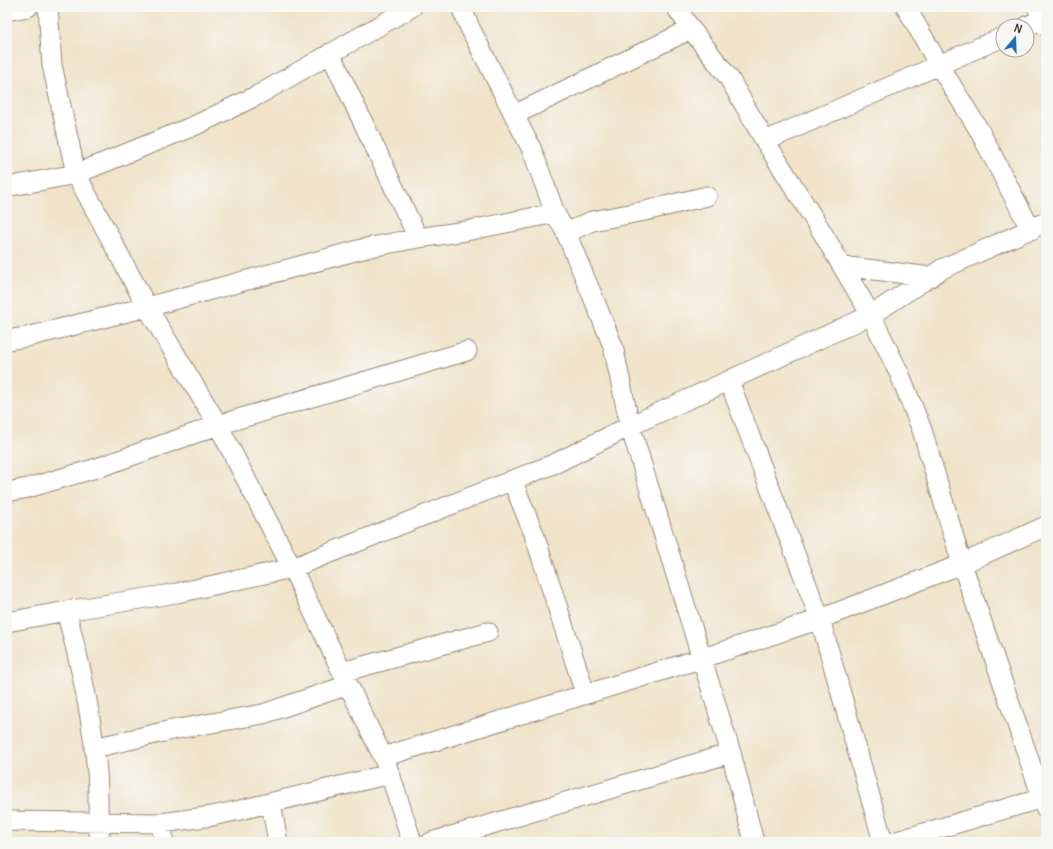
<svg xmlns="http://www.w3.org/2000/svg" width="1053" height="849" viewBox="0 0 1053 849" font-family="Delius,sans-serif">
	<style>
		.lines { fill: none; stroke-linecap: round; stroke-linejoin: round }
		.minor-casing { stroke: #968674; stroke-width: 21 }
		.minor { stroke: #fff; stroke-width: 19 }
	</style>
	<rect width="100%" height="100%" fill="#f6f6f2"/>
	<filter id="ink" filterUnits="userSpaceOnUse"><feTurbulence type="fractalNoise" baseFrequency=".025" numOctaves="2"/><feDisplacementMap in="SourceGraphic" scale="8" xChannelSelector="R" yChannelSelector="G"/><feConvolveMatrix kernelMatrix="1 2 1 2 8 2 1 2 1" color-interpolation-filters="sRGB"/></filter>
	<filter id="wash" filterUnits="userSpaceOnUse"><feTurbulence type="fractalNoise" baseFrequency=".012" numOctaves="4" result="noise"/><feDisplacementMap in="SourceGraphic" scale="16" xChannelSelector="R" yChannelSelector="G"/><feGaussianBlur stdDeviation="0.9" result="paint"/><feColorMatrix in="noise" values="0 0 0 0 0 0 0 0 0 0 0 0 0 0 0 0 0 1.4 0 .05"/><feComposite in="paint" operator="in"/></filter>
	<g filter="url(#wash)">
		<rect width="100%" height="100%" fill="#f0e3c9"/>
	</g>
	<g filter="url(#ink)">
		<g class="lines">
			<!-- minor casing -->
			<g class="minor-casing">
				<path id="minor" d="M48,7L52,65L76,174L147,307L218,425L292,568L383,757L390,774L412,842
					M461,7L470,28L532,150L555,213L566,233L593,297L613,346L630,426L731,753L754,842
					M676,7L691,29L729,78L765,141L819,227L871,315L900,375L922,430L962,564L1046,809
					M906,7L939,65L979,130L1031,230
					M1037,7L1046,27
					M7,11L28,7
					M1027,26L1046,18
					M330,53L418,238
					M514,115L691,29
					M765,141L1003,37
					M7,187L76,174L196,125L258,95L412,7
					M566,233L592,221L645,211L707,196
					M842,266L931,277
					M7,340L27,337L147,307L366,248L418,238L466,231L555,213
					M729,381L820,619L883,842
					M512,480L534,534L585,693
					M7,492L28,488L100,467L218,425L467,351
					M66,611C81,665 92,716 97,772C99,795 97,819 100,842
					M7,622L66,611L177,593L292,568L556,463L630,426L871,315L942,269L1046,222
					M342,672L488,632
					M94,748L172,730L263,714L348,685
					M383,757L703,658L820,619L962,564L1046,526
					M271,803L278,842
					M7,821L161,823L212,816L240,810L390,774
					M161,823L164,842
					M431,842L731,753
					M893,842L1046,797"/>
			</g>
			<!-- minor -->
			<use href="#minor" class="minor"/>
		</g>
	</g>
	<!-- margin -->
	<rect width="1053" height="849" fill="none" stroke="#f6f6f2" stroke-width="24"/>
	<!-- north arrow -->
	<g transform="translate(1015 38) rotate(19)"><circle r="19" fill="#f6f6f2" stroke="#aba49d"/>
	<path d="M0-3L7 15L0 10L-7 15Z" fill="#1f6fb2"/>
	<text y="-6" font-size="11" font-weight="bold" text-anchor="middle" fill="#3b2a1e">N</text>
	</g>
</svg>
